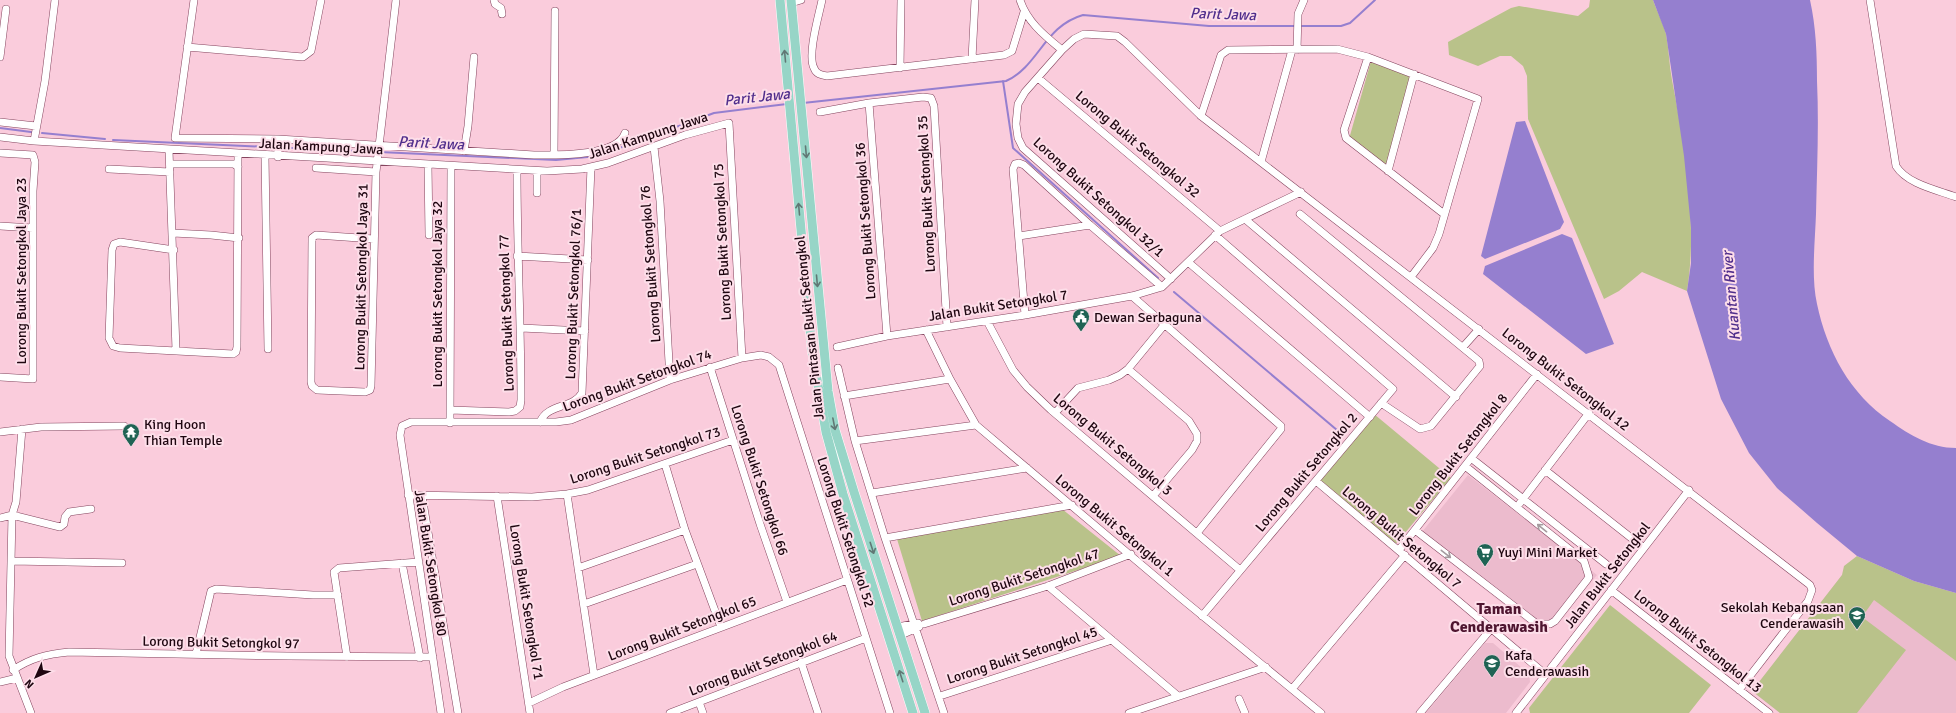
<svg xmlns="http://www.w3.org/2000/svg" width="1956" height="713" viewBox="0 0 1956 713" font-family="Signika,sans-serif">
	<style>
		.built { fill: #ecbbcd }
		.green { fill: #b9c28a }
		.water { fill: #957fcf }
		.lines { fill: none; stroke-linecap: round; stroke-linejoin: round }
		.stream { stroke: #957fcf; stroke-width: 2 }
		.minor-casing { stroke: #84445e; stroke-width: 8 }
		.major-casing { stroke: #fff; stroke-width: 10 }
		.minor { stroke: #fff; stroke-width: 7 }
		.major { stroke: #97d5c7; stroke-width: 9 }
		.oneway { stroke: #617875 }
		.oneway2 { stroke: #a59b9f }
		.labels { text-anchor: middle; stroke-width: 4; stroke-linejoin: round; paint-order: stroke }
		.street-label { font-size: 14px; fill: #1e0610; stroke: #fddee9 }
		.poi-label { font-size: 14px; fill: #1e0610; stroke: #fddee9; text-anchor: start }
		.water-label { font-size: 15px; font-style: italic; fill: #502e8c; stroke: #fddee9 }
		.quarter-label { font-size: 16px; font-weight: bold; fill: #4f1530; stroke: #fddee9 }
	</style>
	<rect width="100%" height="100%" fill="#faccdc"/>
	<!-- built -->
	<path class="built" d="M1468,475L1597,575L1553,627L1541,631L1534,628L1418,537Z
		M1842,575L1956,661V713H1780L1752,691Z
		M1485,643H1493L1529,674L1530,682L1506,713H1426Z"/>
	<!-- green -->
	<path class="green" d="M1590,0H1653C1657,11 1663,23 1666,34C1669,49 1669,65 1672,80C1685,147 1698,223 1687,291L1642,272L1619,291L1604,299L1528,119L1527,76L1523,66L1511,56H1500L1478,66L1449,55L1448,42L1511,8L1519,6L1578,16L1589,7Z
		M1371,61L1413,77L1386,169L1349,139Z
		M1374,414L1451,478L1394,546L1318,481Z
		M1062,509L1121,556L922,621L897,539Z
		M1857,556L1914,581L1956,593V661L1874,600L1862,617L1906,650L1857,713H1780L1752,691L1842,575L1844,566Z
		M1610,605L1711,685L1689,713H1530L1529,708Z"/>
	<!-- water -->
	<path class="water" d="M1653,0H1810C1816,27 1817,54 1817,81C1819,125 1817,169 1816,214C1815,242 1811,277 1817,304C1827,351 1850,394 1890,421C1910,435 1931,448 1956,448V593L1914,581L1857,556L1817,523L1777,488L1749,453L1721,399L1687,291L1691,263V228L1684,156L1666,34Z
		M1525,121L1564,222L1560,229L1485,259L1481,256L1516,122Z
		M1562,234L1572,238L1614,344L1586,354L1483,274L1485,266Z"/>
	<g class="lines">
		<!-- stream -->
		<path class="stream" d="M1003,81L1013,148L1158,278
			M803,103L1006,81C1039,66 1044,26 1083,15L1209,26H1341L1350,23L1375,0
			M0,128L31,132
			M42,133L105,139
			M113,140L556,160L598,156L714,113L787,104
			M1174,292L1344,436"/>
		<!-- minor casing -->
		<g class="minor-casing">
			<path id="minor" d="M194,0L175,138L278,139L534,155C555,155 617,157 625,133
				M494,0L495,4L501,8L502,14
				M822,0C819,15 807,55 814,68C816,74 821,75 827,76L1004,55L1012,51L1024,12
				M1020,0C1027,22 1045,36 1062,50
				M1870,0L1896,166C1907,184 1937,190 1956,197
				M791,3L801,0
				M187,47L303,57L311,51L321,0
				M1297,50L1298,14L1304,0
				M0,57L6,9
				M1368,57L1344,130L1346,138L1444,214
				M972,59L975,0
				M900,68L901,0
				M1038,78L1220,231
				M869,103L887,336
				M820,112L869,103L923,97L931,98L934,106L947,327
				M1201,116L1221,55L1228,50L1337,49L1368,57L1478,99L1439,234L1433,248L1411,277
				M0,122L36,126
				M0,137L34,141L547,171L582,169L608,163L685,135L729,123L742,358
				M278,139V157
				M34,141L45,81L55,0
				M654,147L660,201L670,380
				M169,150L176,350
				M464,151L468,126L474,57
				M0,153L33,155L35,162L33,191V379L0,377
				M554,155L555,11
				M265,156L268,349
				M1261,162L1292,50
				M170,164H234L238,167
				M428,165L429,235
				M316,168L376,172
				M109,169L170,172
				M1388,171L1414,74
				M537,193V171
				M1300,214L1479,361L1480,366L1431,426L1420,429L1381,403
				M1245,219L1456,397
				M0,226L33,228
				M173,233L211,235L239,238
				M1019,236L1090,225
				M374,239L316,235L312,238L311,382L312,386L317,390L365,392L370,390L371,386L376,172L396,0
				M174,250L120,242L114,244L112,250L109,338L113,346L120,348L233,354L236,352L237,347L238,154
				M517,256L588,260
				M1188,262L1370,417
				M1171,279L1023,148L1018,138L1016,124L1018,104L1025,92L1062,50L1074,39L1084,34L1117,36L1125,42L1201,116L1810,585L1812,590L1808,601L1739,690
				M1132,296L1281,426V429L1197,533
				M1025,315L1013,169L1015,164L1019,163L1024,165L1090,225L1162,287
				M987,321L1013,370L1027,387L1051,410L1240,570
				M521,328L585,331
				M926,330L950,379L976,425L1182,599L1321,713
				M837,347L887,336L1025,315L1132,296L1162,287L1220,231L1301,192
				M1463,347L1479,329
				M710,367L760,524L787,602
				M838,368L855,441L885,538L944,713
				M1128,369L1189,421L1197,434V441L1192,450L1153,496
				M844,396L950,379
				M450,410L509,412L515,411L520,407L521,400C521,324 517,247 517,171
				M1055,413L1078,388L1109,380L1120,375L1128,369L1165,324
				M540,422C548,403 573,409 582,393L591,167
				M450,423L451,166
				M22,429L16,502L12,515L9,656L31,713
				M0,432L41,427L124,426
				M855,441L976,425
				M1471,458L1606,564
				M665,464L685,530L721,627
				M1545,470L1644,548
				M1316,481L1545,674
				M872,493L1027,468
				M567,494L594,675
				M408,495L532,497L567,494L588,490L733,440
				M422,496L458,713
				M497,496L530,713
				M1520,503L1589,413
				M12,515L60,527L64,524L65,517L69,512L91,509
				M0,518L12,515
				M1415,530L1537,624H1550L1555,621L1587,580L1589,577L1584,561L1465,466
				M885,538L1072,505
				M1399,550L1537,374
				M11,561L122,563
				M402,563L420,658
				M578,568L685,530
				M1048,586L1178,696
				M1611,590L1769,713
				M584,604L697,564
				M1202,616L1393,389L1215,235
				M924,624L1048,586L1131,554
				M898,627L918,623
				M901,635L919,627
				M196,654L211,591L216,589L313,595H338
				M347,657L334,572L339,568L419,562
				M801,662L818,713
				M13,670C31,658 47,654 69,652L288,656L433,657
				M0,682L17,678
				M1292,689L1405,555
				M940,696L1112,640
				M1239,699L1245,713
				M699,702L703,713
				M529,703L563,687L847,580
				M441,713L400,435L402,426L411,422H556L571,420L670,380L742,358L761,355L769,357L779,365L890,713
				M670,713L866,638
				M1129,713L1266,667
				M1420,713L1491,629
				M1516,713L1689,490"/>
		</g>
		<!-- major casing -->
		<g class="major-casing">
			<path id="major" d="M780,0L812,350L826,432L843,494L913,713
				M791,0L828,391L835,430L854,492L925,713"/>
		</g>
		<!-- minor -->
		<use href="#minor" class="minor"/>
		<!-- major -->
		<use href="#major" class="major"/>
	</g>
	<!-- one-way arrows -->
	<defs><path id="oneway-shaft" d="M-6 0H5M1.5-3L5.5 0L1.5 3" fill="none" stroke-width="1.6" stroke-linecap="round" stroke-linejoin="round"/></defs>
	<g class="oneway">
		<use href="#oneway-shaft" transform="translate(785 56) rotate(-95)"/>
		<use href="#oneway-shaft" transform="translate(806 152) rotate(85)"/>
		<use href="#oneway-shaft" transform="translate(799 209) rotate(-95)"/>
		<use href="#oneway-shaft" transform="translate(817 281) rotate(85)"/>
		<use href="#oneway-shaft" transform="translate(834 424) rotate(79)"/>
		<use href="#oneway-shaft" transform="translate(872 548) rotate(72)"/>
		<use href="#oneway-shaft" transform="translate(901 676) rotate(-108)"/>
	</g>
	<g class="oneway2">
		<use href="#oneway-shaft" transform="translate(1542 528) rotate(-141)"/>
		<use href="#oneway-shaft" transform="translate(1446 554) rotate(38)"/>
	</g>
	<!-- icons -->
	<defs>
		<g id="civic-pin" transform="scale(0.9)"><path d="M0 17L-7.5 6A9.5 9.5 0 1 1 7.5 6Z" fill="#1f6354" stroke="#fddee9"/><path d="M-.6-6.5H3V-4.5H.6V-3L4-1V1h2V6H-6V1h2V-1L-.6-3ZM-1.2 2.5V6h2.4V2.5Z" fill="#fff"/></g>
		<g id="temple-pin" transform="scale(0.9)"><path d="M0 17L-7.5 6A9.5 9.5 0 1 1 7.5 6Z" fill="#1f6354" stroke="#fddee9"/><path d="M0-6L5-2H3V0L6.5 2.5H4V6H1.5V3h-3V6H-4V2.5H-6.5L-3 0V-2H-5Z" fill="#fff"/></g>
		<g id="supermarket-pin" transform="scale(0.9)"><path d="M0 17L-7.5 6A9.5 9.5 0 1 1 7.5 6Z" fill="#1f6354" stroke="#fddee9"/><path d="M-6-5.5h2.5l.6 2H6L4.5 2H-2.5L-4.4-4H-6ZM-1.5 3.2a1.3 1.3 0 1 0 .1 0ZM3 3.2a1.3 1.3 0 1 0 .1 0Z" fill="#fff"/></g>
		<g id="school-pin" transform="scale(0.9)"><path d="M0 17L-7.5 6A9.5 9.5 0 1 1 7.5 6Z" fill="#1f6354" stroke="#fddee9"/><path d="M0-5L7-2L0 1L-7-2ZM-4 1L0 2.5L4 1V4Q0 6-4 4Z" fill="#fff"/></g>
	</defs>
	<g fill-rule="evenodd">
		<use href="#civic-pin" x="1081" y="317"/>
		<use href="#temple-pin" x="131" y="432"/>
		<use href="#supermarket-pin" x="1485" y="552"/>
		<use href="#school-pin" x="1857" y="615"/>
		<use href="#school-pin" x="1492" y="663"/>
	</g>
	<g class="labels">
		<!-- street labels -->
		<g class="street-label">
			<text transform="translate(648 135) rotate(-18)" y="5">Jalan Kampung Jawa</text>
			<text transform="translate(1138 144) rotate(40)" y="5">Lorong Bukit Setongkol 32</text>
			<text transform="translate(321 146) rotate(3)" y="5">Jalan Kampung Jawa</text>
			<text transform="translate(926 194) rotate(-93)" y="5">Lorong Bukit Setongkol 35</text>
			<text transform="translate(1099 197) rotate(42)" y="5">Lorong Bukit Setongkol 32/1</text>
			<text transform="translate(865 221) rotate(-94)" y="5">Lorong Bukit Setongkol 36</text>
			<text transform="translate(722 242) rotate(-93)" y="5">Lorong Bukit Setongkol 75</text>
			<text transform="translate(650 264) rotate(-94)" y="5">Lorong Bukit Setongkol 76</text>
			<text transform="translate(21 271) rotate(-90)" y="5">Lorong Bukit Setongkol Jaya 23</text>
			<text transform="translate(361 277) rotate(-89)" y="5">Lorong Bukit Setongkol Jaya 31</text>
			<text transform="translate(437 294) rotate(-90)" y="5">Lorong Bukit Setongkol Jaya 32</text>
			<text transform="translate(573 294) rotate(-88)" y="5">Lorong Bukit Setongkol 76/1</text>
			<text transform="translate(998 305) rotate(-9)" y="5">Jalan Bukit Setongkol 7</text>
			<text transform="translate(506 313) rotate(-92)" y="5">Lorong Bukit Setongkol 77</text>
			<text transform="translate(809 328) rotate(-96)" y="5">Jalan Pintasan Bukit Setongkol</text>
			<text transform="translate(1566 379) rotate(38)" y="5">Lorong Bukit Setongkol 12</text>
			<text transform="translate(637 380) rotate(-20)" y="5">Lorong Bukit Setongkol 74</text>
			<text transform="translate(1113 444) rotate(40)" y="5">Lorong Bukit Setongkol 3</text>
			<text transform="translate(1458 454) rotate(-52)" y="5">Lorong Bukit Setongkol 8</text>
			<text transform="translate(645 455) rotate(-18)" y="5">Lorong Bukit Setongkol 73</text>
			<text transform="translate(1306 472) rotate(-50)" y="5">Lorong Bukit Setongkol 2</text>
			<text transform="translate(760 480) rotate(72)" y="5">Lorong Bukit Setongkol 66</text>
			<text transform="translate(1115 525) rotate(40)" y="5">Lorong Bukit Setongkol 1</text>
			<text transform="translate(846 532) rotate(72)" y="5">Lorong Bukit Setongkol 52</text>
			<text transform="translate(1402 537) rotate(40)" y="5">Lorong Bukit Setongkol 7</text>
			<text transform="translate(431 563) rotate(81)" y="5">Jalan Bukit Setongkol 80</text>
			<text transform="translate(1607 575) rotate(-52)" y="5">Jalan Bukit Setongkol</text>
			<text transform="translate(1024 577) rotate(-18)" y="5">Lorong Bukit Setongkol 47</text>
			<text transform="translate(527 602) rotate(81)" y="5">Lorong Bukit Setongkol 71</text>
			<text transform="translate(682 628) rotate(-21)" y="5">Lorong Bukit Setongkol 65</text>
			<text transform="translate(1698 641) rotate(38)" y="5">Lorong Bukit Setongkol 13</text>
			<text transform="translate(221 642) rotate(1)" y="5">Lorong Bukit Setongkol 97</text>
			<text transform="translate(1022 655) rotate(-18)" y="5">Lorong Bukit Setongkol 45</text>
			<text transform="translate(763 663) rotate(-21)" y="5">Lorong Bukit Setongkol 64</text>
		</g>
		<!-- poi labels -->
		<g class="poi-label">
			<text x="1094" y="322">Dewan Serbaguna</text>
			<text x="144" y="429">King Hoon<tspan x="144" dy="16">Thian Temple</tspan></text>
			<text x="1498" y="557">Yuyi Mini Market</text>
			<text x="1844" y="612" text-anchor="end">Sekolah Kebangsaan<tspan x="1844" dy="16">Cenderawasih</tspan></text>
			<text x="1505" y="660">Kafa<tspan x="1505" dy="16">Cenderawasih</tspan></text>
		</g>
		<!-- water labels -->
		<g class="water-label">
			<text transform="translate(1223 14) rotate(2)" y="5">Parit Jawa</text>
			<text transform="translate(757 97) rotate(-6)" y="5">Parit Jawa</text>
			<text transform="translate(431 143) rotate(3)" y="5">Parit Jawa</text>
			<text transform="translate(1731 296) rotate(-95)" y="5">Kuantan River</text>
		</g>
		<!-- quarter labels -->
		<g class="quarter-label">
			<text x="1499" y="614">Taman<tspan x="1499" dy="18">Cenderawasih</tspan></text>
		</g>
	</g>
	<!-- north arrow -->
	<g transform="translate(36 677) rotate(225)" stroke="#fddee9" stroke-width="3" paint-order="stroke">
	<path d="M0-3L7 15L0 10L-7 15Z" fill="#1e0610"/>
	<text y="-6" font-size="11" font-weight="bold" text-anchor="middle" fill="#1e0610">N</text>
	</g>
</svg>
